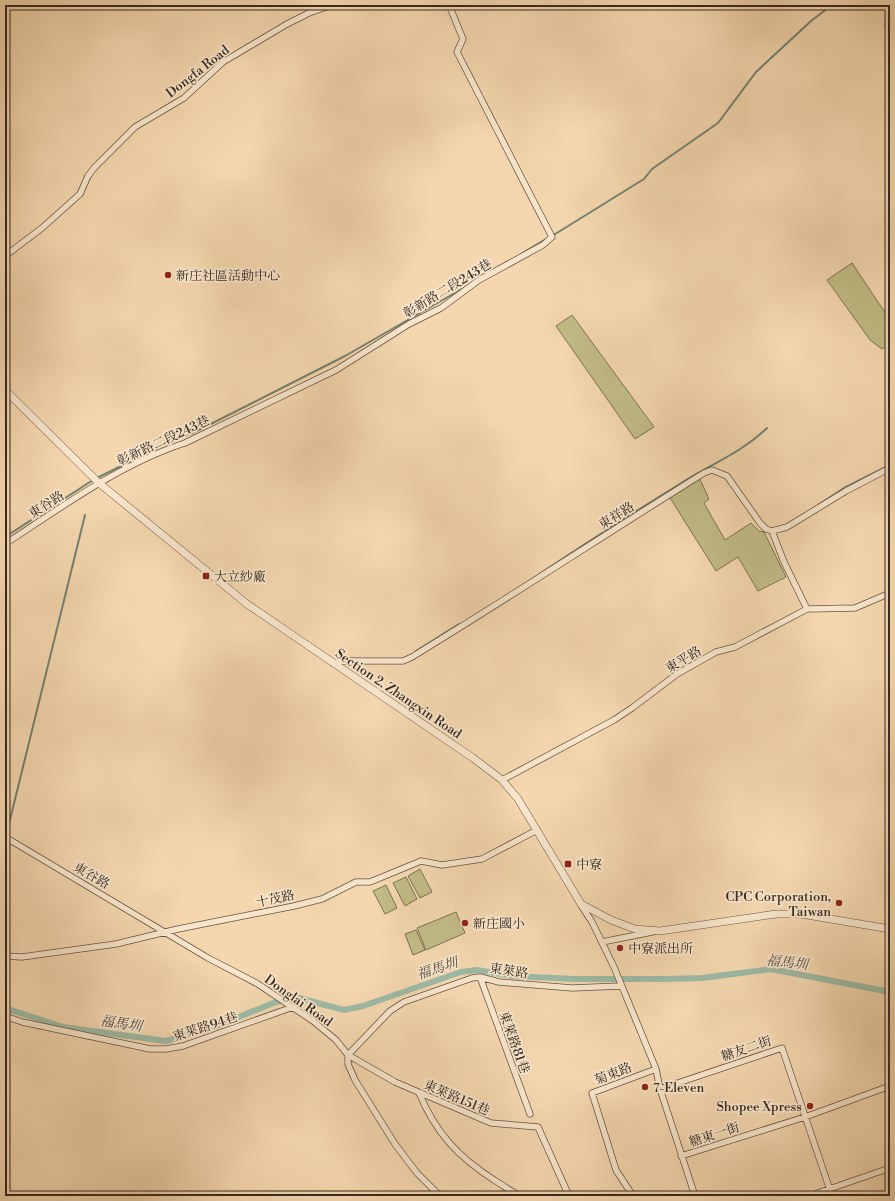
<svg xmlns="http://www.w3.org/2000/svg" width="895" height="1201" viewBox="0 0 895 1201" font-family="'Libre Bodoni','Noto Serif TC',serif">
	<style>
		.green { fill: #c2bc86; stroke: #7c7254 }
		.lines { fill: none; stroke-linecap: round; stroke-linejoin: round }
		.stream { stroke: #748070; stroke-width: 2 }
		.canal { stroke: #9dbaa5; stroke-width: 6 }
		.minor-casing { stroke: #665444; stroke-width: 7 }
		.tertiary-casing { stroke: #665444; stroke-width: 8 }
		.minor { stroke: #f8e5cb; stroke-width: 5.5 }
		.tertiary { stroke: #f8e5cb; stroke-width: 7 }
		.poi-dot { fill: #8f2418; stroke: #f8e5cb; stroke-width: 1.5 }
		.labels { text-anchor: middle; stroke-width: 3.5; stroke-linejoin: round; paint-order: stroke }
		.street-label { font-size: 13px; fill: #362921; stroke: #f8e5cb }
		.poi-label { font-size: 13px; fill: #362921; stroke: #f8e5cb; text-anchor: start }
		.water-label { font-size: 14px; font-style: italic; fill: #504d42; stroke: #f8e5cb }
	</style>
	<rect width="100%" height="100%" fill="#f4d7af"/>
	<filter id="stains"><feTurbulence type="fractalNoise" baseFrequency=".005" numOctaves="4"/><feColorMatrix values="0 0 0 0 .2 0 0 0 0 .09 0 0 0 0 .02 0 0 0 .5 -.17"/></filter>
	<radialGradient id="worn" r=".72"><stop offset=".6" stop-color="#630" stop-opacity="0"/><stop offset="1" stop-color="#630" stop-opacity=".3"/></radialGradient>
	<!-- green -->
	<path class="green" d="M852,263L890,320V343L882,349L870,340L827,280Z
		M572,315L654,427L635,439L556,326Z
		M698,475L709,499L704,503L725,540L751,523L759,531L764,532L786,577L758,591L738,557L716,571L667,493Z
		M420,869L432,892L420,898L408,876Z
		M406,877L417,899L405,906L393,883Z
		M386,885L397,908L385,914L373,891Z
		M456,912L465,933L426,950L417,928Z
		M416,930L425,950L413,955L405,934Z"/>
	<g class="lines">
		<!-- stream -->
		<path class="stream" d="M552,236L644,179L652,169L718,123L756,72L811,21L832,5
			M521,254L546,239
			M97,478L173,440L193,433L345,356L467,286
			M818,505L844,488L890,465
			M5,537L93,480
			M529,581C580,547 631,514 683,482C713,463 741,453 767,428
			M416,651L459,624
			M6,836L85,515"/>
		<!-- canal -->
		<path class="canal" d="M5,1008L63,1027L166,1041L209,1029L276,1002L295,997L344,1010L363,1006L461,972L477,970L512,976L575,979H667L702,978L771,969L890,992"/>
		<!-- minor casing -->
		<g class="minor-casing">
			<path id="minor" d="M890,21L888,26L890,28
				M5,256L42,228L80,194L88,176L94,168L135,127L184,98L223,62L287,24L309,13L332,5
				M772,531L784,562L807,609
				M5,544C60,508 122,463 185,443L336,370L409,324L441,308L479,280L543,245L552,237L457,52L463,39L449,5
				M333,663L343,661H403L412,657C510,597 606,534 704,473L712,470L727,476L760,523L766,529L772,531L787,527L846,491L890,468
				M502,780L614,720L632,708L677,674L716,652L735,647L807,609L855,608L890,593
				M5,837L208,958L258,984L313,1021L336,1040L348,1055V1064L355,1080L395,1144L417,1173L440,1196
				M581,905L592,922L614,967L656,1069L660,1089L695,1196
				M602,942L652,932
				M5,956L22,957L116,944L178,929L294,906L322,899L356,882H370L421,861L442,865L482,859L537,830
				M480,977L530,1114
				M5,1016L22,1022L150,1049H166L183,1046L293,1007
				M348,1055L390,1011L404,1002L472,978L480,977L499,982L572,988L621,986
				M348,1055L395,1082L491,1123L538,1127L569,1196
				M660,1089L782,1048L832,1196
				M419,1093C436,1133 457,1156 494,1180C503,1185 511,1192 521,1196
				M681,1156L805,1117L890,1086
				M633,1196L616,1170L592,1093L656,1069
				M809,1196L890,1168"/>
		</g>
		<!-- tertiary casing -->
		<g class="tertiary-casing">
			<path id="tertiary" d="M5,390L99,483L247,604L473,758L502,780L518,799L581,904L611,920L635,929L660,931L776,914H801L890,929"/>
		</g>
		<!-- minor -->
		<use href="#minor" class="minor"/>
		<!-- tertiary -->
		<use href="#tertiary" class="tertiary"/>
	</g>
	<!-- markers -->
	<g class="poi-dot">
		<circle cx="168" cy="275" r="4"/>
		<rect x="202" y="572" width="8" height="8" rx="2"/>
		<rect x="564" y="860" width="8" height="8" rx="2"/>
		<circle cx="839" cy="903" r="4"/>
		<circle cx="465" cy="923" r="4"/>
		<circle cx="620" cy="948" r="4"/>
		<circle cx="645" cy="1087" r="4"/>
		<circle cx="810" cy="1106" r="4"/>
	</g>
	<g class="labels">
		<!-- street labels -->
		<g class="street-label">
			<text transform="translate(197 71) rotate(-38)" y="5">Dongfa Road</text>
			<text transform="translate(447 288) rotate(-31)" y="5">彰新路二段243巷</text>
			<text transform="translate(163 440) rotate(-25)" y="5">彰新路二段243巷</text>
			<text transform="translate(46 504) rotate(-33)" y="5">東谷路</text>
			<text transform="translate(616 515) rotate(-32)" y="5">東祥路</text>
			<text transform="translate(683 659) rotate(-31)" y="5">東平路</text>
			<text transform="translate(399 693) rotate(34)" y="5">Section 2, Zhangxin Road</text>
			<text transform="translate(92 875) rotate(30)" y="5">東谷路</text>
			<text transform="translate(275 898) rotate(-12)" y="5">十茂路</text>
			<text transform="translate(509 970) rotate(9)" y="5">東萊路</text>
			<text transform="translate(299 1000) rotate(35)" y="5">Donglai Road</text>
			<text transform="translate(205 1026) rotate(-18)" y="5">東萊路94巷</text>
			<text transform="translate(515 1042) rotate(70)" y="5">東萊路81巷</text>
			<text transform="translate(746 1048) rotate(-19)" y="5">糖友二街</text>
			<text transform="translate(613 1073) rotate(-21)" y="5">菊東路</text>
			<text transform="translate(457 1097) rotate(23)" y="5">東萊路151巷</text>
			<text transform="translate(714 1134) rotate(-18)" y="5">糖東一街</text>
		</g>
		<!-- poi labels -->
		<g class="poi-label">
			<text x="176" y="280">新庄社區活動中心</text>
			<text x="214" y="581">大立紗廠</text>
			<text x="576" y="869">中寮</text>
			<text x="831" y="901" text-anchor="end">CPC Corporation,<tspan x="831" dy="15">Taiwan</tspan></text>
			<text x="473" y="928">新庄國小</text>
			<text x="628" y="953">中寮派出所</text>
			<text x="653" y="1092">7-Eleven</text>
			<text x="802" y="1111" text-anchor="end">Shopee Xpress</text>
		</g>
		<!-- water labels -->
		<g class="water-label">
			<text transform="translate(787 962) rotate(7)" y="5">福馬圳</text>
			<text transform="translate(437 968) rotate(-18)" y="5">福馬圳</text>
			<text transform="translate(121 1023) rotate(8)" y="5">福馬圳</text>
		</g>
	</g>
	<!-- margin -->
	<rect width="895" height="1201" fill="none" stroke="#f4d7af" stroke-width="20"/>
	<rect x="6" y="6" width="883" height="1189" fill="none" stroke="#362921" stroke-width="2"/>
	<rect x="10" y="10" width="875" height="1181" fill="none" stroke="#362921"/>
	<rect width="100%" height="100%" filter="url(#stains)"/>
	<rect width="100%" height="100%" fill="url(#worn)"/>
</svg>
